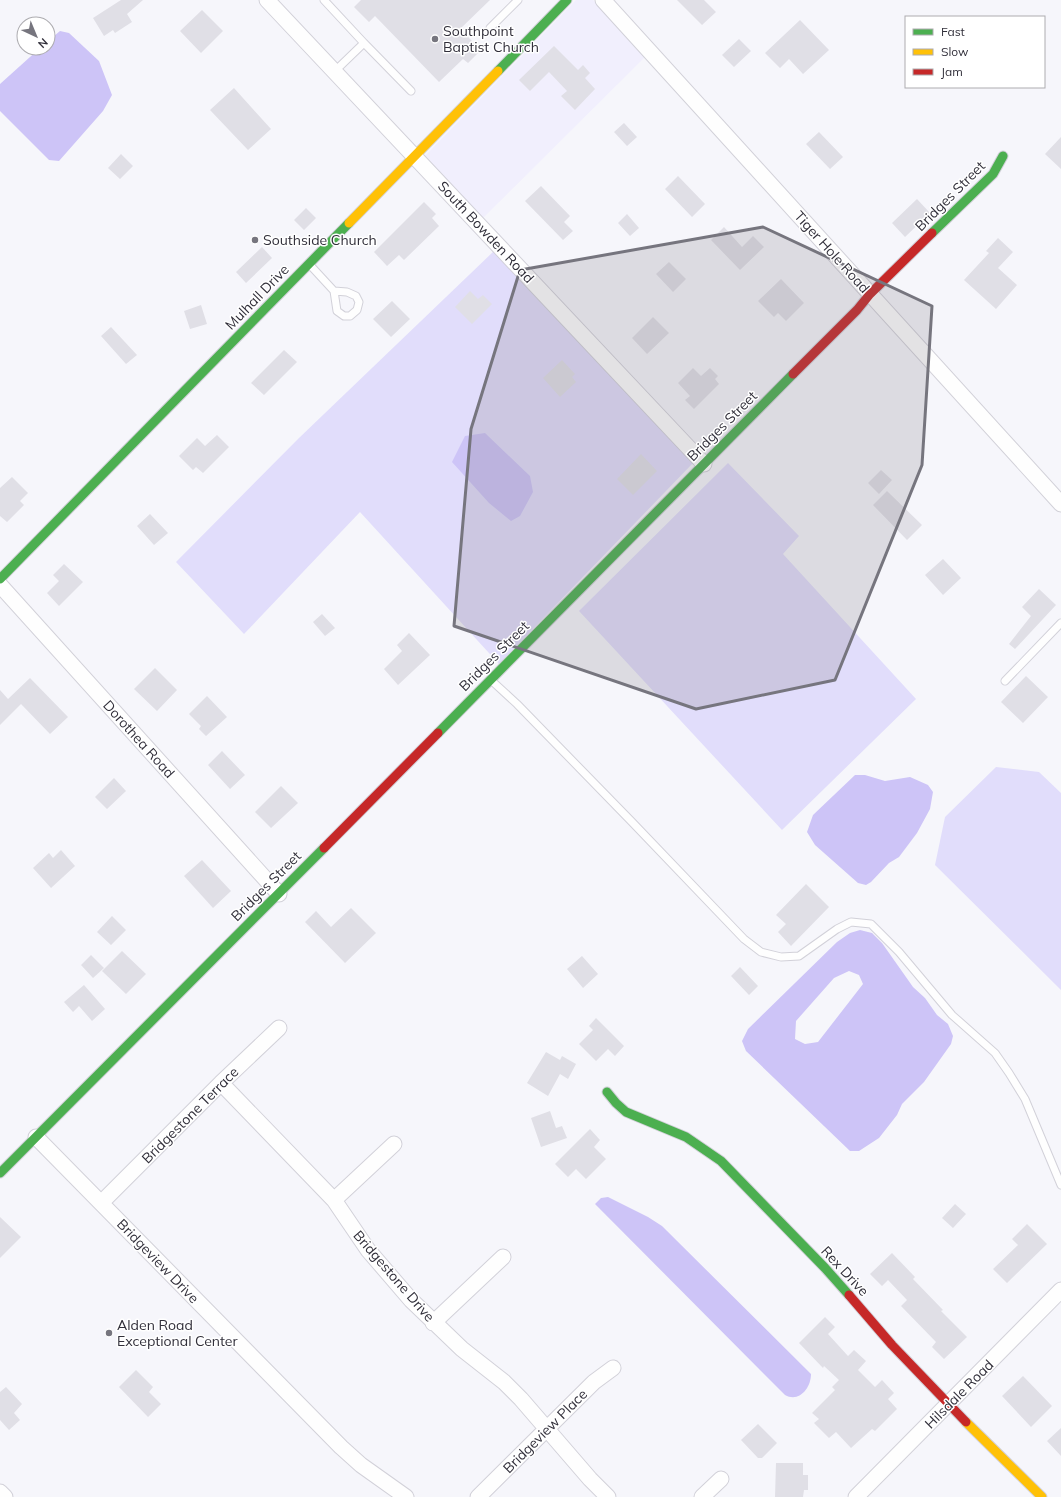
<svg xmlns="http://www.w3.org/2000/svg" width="1061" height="1497" viewBox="0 0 1061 1497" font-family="Mulish,sans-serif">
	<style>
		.built { fill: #f1effd }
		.green { fill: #e1ddfb }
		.water { fill: #cdc4f7; fill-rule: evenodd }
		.building { fill: #e0dfe6 }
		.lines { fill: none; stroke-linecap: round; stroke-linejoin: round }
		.lane-casing { stroke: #d2d1d9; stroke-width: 9 }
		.street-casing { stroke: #d2d1d9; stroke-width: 17 }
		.fast-casing { stroke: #d2d1d9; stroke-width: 11 }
		.slow-casing { stroke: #d2d1d9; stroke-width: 11 }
		.jam-casing { stroke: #d2d1d9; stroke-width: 11 }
		.lane { stroke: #fefefe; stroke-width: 7 }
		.street { stroke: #fefefe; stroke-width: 15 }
		.fast { stroke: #4caf50; stroke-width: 9 }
		.slow { stroke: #ffc107; stroke-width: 9 }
		.jam { stroke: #c62828; stroke-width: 9 }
		.marked { fill: #76757e; fill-opacity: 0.2; stroke: #76757e; stroke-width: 3; stroke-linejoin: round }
		.poi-dot { fill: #76757e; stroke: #fff; stroke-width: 1.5 }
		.labels { text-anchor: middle; stroke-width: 3; stroke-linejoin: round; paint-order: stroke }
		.poi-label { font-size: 14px; fill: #312f3a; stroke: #fff; text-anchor: start }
		.street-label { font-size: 14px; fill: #312f3a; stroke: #fff }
	</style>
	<rect width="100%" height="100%" fill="#f6f6fb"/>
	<!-- built -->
	<path class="built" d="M576,0H593L646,56L480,221L425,156Z"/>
	<!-- green -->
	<path class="green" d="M494,251L693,463L499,664L360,512L244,634L176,562L299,438Z
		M728,463L799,536L783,554L916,699L782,830L579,611Z
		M996,767L1039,772L1061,793V990L935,865L945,817Z"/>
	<!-- water -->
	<path class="water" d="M60,31L69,33L99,61L112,95L103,111L59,161L49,160L0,111V84L40,48H48V41Z
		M485,433L530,476L533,492L520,516L511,521L489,503L452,462L465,436Z
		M855,775H865L885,781L910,777L928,785L933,792L930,809L917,833L899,857L889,863L871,882L866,885L858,883L815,845L807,832L813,815Z
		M860,930L872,933L882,943L913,987L925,998L937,1015L948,1024L953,1036L951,1044L924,1082L902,1104L897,1115L879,1138L859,1151H850L746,1051L742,1041L748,1029L837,942L850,933ZM849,971L859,975L863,984L818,1042L805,1044L795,1039L796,1021L834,978Z
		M608,1197L648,1217L662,1226L811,1374C811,1388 799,1403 785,1395L595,1204L601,1198Z"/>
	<!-- building -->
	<path class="building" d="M121,0H143L127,14L132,22L115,33L113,30L104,36L93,18Z
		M361,0H490L460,29L481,50L468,63L463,59L439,82L375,16L369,22L354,7Z
		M677,0H704L716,12L702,25Z
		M202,10L223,31L201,53L180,31Z
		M800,20L829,50L803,74L789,59L780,68L765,53Z
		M739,39L751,51L734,67L722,55Z
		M554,46L578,70L583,65L590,73L585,78L595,89L575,110L561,96L567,91L549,72L530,91L519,80Z
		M234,88L271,129L248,150L210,110Z
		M624,123L637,137L627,146L614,132Z
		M819,132L843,157L830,169L806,144Z
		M1061,137V169L1045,154Z
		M121,154L133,166L120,179L108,168Z
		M678,176L705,204L692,217L665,189Z
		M541,186L570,216L564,222L573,231L563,240L525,201Z
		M917,199L930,213L905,237L892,223Z
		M424,202L436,214L432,218L439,226L404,260L399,255L387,266L374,252Z
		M306,208L316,218L304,230L294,220Z
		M627,214L639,228L630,236L618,223Z
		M724,227L742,247L753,236L764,247L740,270L711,240Z
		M998,238L1013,252L998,268L1017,285L996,309L964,280L989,253L986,251Z
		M262,247L272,258L246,283L236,272Z
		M669,262L686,279L673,292L656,274Z
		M781,279L804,303L786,321L778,313L774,317L758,301Z
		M470,291L478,299L483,295L492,304L472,324L455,307Z
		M392,301L410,319L391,337L373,319Z
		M201,305L207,324L190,329L184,311Z
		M653,317L669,333L647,354L632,338Z
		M111,327L137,355L126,364L101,336Z
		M284,350L297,362L264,395L251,383Z
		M562,360L575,374L572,377L576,382L560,397L543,378Z
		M693,368L701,376L710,368L718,376L715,379L719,384L694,409L685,400L690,396L678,383Z
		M217,435L229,447L203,473L196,467L193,470L179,456L197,438L205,446Z
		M641,454L657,471L633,495L617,479Z
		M881,470L892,480L879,494L868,483Z
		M12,477L28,493L20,501L24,505L7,522L0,516V488Z
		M887,491L922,525L907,540L873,505Z
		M150,514L168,533L154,545L137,526Z
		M943,559L961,578L943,595L925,575Z
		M64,564L83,582L59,606L47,593L59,581L53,575Z
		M1039,589L1056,605L1015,649L1009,644L1031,616L1022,607Z
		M322,614L335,628L325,636L313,622Z
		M409,633L430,655L398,685L384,669L402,651L397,645Z
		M155,668L177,690L157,711L134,689Z
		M1026,676L1048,697L1023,723L1001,702Z
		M30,678L68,717L50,734L21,704L0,725V690L8,699Z
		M207,696L227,717L206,736L199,729L201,726L189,714Z
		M222,751L245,775L230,789L208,765Z
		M114,778L126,791L107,809L95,797Z
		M281,786L298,803L271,828L255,812Z
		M61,850L75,866L51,888L33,868L49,853L53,858Z
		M202,860L231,891L213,908L184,876Z
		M806,884L829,907L791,946L778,932L786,924L776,915Z
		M351,908L376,933L345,963L305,922L316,911L331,927Z
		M112,916L126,930L111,945L97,932Z
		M122,951L146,974L126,994L102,971Z
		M91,955L104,968L93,978L81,965Z
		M582,956L598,974L583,988L567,969Z
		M740,967L758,986L749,995L731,976Z
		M84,985L105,1009L92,1021L79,1006L73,1012L64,1002Z
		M596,1018L624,1046L615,1056L608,1049L596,1061L579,1044L593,1030L589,1026Z
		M546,1052L560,1060L562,1056L576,1064L568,1079L560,1074L548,1096L527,1083Z
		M550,1111L556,1128L562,1126L567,1138L541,1147L531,1118Z
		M590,1129L600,1140L594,1147L606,1159L586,1179L576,1169L568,1177L555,1164Z
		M955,1204L966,1214L953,1228L942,1218Z
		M0,1217L21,1237L0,1258Z
		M1027,1224L1047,1244L1007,1283L993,1269L1018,1245L1012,1239Z
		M892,1253L915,1277L913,1279L943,1310L941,1311L967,1337L944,1359L932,1347L936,1342L901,1306L907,1300L888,1280L882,1286L870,1274Z
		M825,1317L835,1327L828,1334L848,1356L854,1350L866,1361L858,1370L875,1387L882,1380L894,1393L888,1399L897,1409L875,1431L872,1429L851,1448L836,1432L829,1438L814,1423L819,1419L812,1413L835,1390L832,1387L839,1380L824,1366L823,1368L799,1343Z
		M136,1370L153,1387L149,1392L161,1404L148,1417L119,1387Z
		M1023,1376L1052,1406L1031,1427L1002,1396Z
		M6,1387L22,1404L14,1413L20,1420L9,1430L0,1420V1392Z
		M758,1424L777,1443L762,1458H758L741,1440Z
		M1061,1428V1456L1047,1441Z
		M776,1463H803V1475H808V1490H804L803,1497H775Z"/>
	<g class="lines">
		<!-- lane casing -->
		<g class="lane-casing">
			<path id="lane" d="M324,0L364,43L335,71
				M490,28L518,0
				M364,43L411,91
				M310,265L334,291L337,311L344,316H350L357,310L359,302L356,296L347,292L334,291
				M492,681L517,704L632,822L744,939L761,952L781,957L799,956L837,929L851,922L871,924L899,952L952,1015L995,1053L1009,1073L1025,1099L1061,1185
				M1005,681L1061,623"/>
		</g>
		<!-- street casing -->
		<g class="street-casing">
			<path id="street" d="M267,0L704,464
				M603,0L1061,504
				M0,585L279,894
				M221,1083L334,1200L368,1250L411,1300L462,1349L504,1382L521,1399L590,1479L608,1497
				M36,1137L341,1447L361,1465L406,1497
				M334,1200L394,1144
				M101,1203L221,1083L279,1028
				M433,1323L503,1257
				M0,1492L5,1497
				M478,1497L594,1382L613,1368
				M702,1497L721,1479
				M856,1497L1061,1290"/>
		</g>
		<!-- fast casing -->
		<g class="fast-casing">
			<path id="fast" d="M498,71L567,0
				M932,233L993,174L1003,156
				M0,579L349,223
				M438,733L793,374
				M607,1092L616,1103L626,1112L686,1137L721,1161L825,1268L849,1295
				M0,1173L324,848"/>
		</g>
		<!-- slow casing -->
		<g class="slow-casing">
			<path id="slow" d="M349,223L498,71
				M966,1422L1042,1497"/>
		</g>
		<!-- jam casing -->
		<g class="jam-casing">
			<path id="jam" d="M793,374L857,310L870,294L932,233
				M324,848L438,733
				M849,1295L892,1345L966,1422"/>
		</g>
		<!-- lane -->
		<use href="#lane" class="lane"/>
		<!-- street -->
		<use href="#street" class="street"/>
		<!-- fast -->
		<use href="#fast" class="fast"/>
		<!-- slow -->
		<use href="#slow" class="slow"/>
		<!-- jam -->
		<use href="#jam" class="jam"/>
	</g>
	<!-- marked area -->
	<path class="marked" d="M763,227L932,306L922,465L835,680L696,709L454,626L471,429L520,270Z"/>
	<!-- markers -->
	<g class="poi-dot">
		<circle cx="435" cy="39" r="4"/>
		<circle cx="255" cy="240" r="4"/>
		<circle cx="109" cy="1333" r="4"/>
	</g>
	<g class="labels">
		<!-- poi labels -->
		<g class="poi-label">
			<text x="443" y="36">Southpoint<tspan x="443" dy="16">Baptist Church</tspan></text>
			<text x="263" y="245">Southside Church</text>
			<text x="117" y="1330">Alden Road<tspan x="117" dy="16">Exceptional Center</tspan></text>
		</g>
		<!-- street labels -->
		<g class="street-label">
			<text transform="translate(950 196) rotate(-45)" y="5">Bridges Street</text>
			<text transform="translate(486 232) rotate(47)" y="5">South Bowden Road</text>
			<text transform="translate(832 252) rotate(48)" y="5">Tiger Hole Road</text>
			<text transform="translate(257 297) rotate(-46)" y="5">Mulhall Drive</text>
			<text transform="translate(722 426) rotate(-45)" y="5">Bridges Street</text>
			<text transform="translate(494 656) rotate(-45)" y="5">Bridges Street</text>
			<text transform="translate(139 739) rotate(48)" y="5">Dorothea Road</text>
			<text transform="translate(266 886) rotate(-45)" y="5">Bridges Street</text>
			<text transform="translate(190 1115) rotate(-45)" y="5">Bridgestone Terrace</text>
			<text transform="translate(158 1261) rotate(46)" y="5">Bridgeview Drive</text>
			<text transform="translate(845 1271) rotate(47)" y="5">Rex Drive</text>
			<text transform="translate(394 1276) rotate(49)" y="5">Bridgestone Drive</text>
			<text transform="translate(959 1394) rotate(-45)" y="5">Hilsdale Road</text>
			<text transform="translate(545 1431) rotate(-45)" y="5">Bridgeview Place</text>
		</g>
	</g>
	<!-- legend -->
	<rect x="905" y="16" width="140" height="72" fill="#ffffff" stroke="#adacb0"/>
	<rect x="913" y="29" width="20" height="6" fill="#4caf50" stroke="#adacb0"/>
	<text x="941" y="36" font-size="12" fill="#312f3a">Fast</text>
	<rect x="913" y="49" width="20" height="6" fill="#ffc107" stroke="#adacb0"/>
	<text x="941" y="56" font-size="12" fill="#312f3a">Slow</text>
	<rect x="913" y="69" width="20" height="6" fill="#c62828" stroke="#adacb0"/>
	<text x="941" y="76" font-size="12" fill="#312f3a">Jam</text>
	<!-- north arrow -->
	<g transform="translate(36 36) rotate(136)"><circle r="19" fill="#ffffff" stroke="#adacb0"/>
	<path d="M0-3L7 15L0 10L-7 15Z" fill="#76757e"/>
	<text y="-6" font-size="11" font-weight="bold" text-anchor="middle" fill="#312f3a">N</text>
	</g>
</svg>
